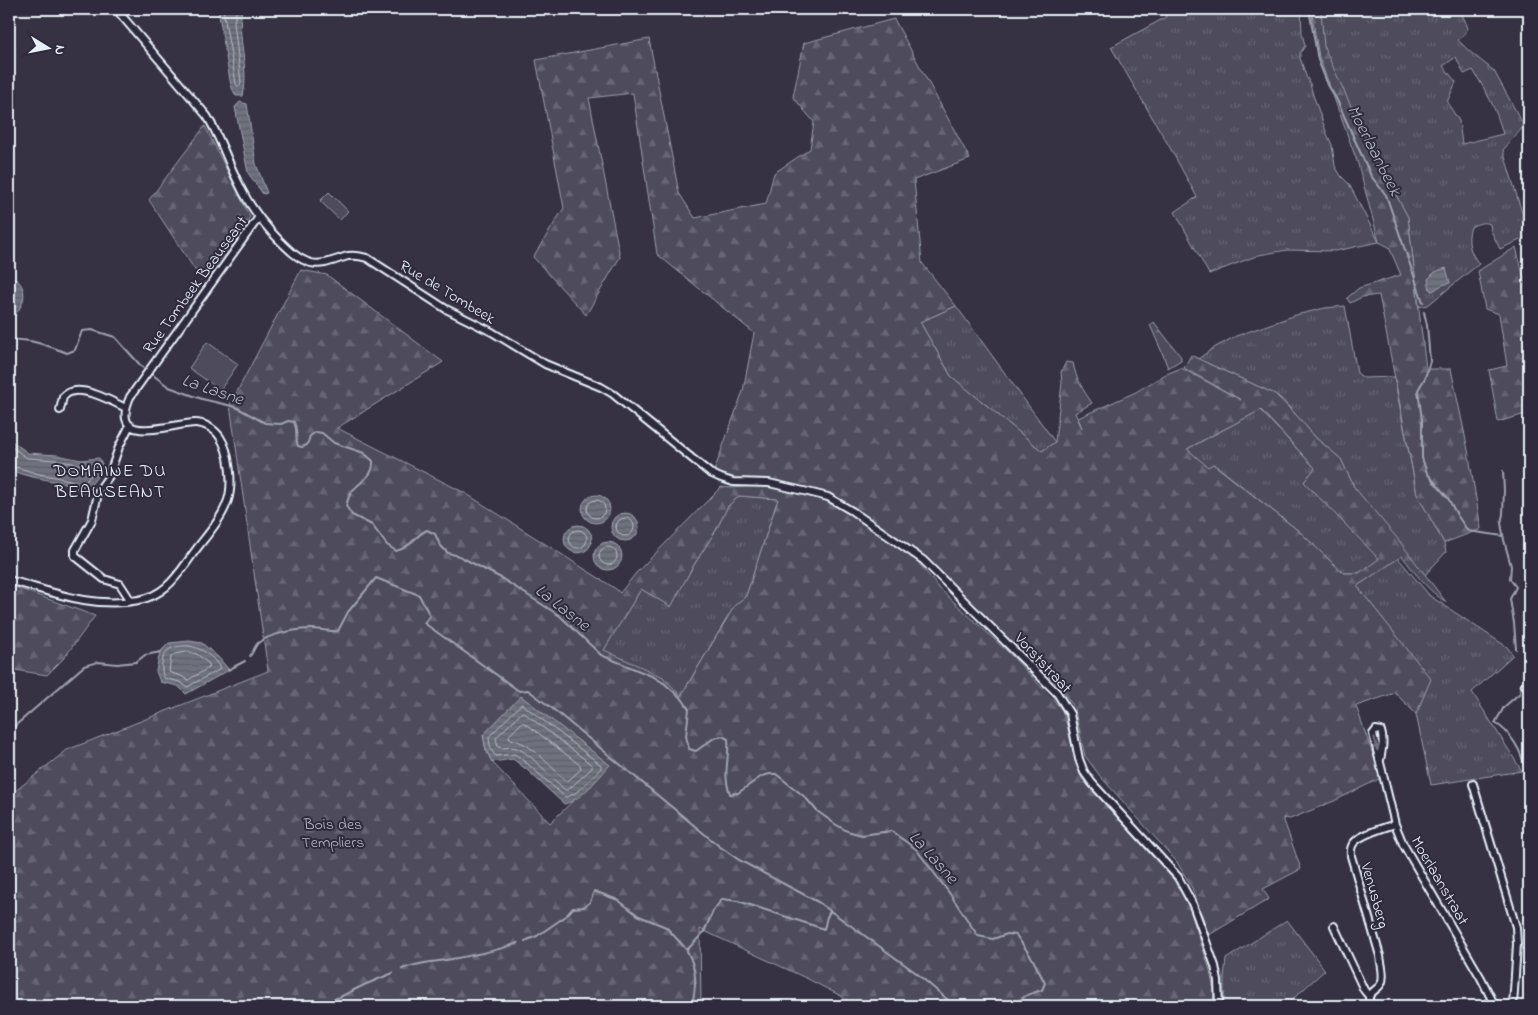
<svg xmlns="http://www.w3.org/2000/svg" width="1538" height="1015" viewBox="0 0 1538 1015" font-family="'Indie Flower',sans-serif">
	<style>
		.grass { fill: url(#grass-tufts); stroke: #9a9eaa; fill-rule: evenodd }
		.forest { fill: url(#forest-firs); stroke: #9a9eaa; fill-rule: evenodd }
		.garden { fill: #4d4b5c; stroke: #9a9eaa }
		.water { fill: url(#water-rules); stroke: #a0a4af }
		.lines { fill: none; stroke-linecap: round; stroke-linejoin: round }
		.shore { stroke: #b8bec8; stroke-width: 1 }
		.stream { stroke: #a0a4af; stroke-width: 2 }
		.minor-casing { stroke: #e8f1f8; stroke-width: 10 }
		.minor { stroke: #2f2a3d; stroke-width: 6 }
		.oneway { fill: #70707e }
		.labels { text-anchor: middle; stroke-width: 4; stroke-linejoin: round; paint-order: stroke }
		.street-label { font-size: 16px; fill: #e8f1f8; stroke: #2f2a3d }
		.park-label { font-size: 16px; fill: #b2b7c1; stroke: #2f2a3d }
		.water-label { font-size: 18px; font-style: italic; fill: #b2b7c2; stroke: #2f2a3d }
		.neighbourhood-label { font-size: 18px; letter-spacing: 1px; fill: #e8f1f8; stroke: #2f2a3d }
	</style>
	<defs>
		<pattern id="grass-tufts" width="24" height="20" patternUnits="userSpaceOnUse" patternTransform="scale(1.25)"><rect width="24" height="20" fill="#4d4b5c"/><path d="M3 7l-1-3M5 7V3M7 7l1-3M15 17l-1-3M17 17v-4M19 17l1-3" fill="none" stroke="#676574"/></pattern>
		<pattern id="forest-firs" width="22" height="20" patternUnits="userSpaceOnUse" patternTransform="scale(1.25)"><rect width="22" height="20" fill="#4d4b5c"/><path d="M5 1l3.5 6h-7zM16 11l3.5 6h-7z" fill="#676574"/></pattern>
		<pattern id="water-rules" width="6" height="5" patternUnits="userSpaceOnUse" patternTransform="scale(1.25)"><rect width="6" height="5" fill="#70717f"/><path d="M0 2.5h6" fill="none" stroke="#5b5c64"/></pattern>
	</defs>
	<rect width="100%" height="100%" fill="#363244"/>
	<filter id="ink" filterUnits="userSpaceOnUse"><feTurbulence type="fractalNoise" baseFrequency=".02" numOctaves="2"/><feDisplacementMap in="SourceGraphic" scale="10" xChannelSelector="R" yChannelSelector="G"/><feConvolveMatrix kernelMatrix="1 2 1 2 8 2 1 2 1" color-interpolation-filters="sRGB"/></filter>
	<g filter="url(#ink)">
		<!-- grass -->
		<path class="grass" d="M1164,9H1301L1302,33L1305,46L1300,53V58L1306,76L1310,84L1313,95L1327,134L1332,145L1335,166L1341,176L1349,184L1379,242L1335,251L1287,250L1259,255L1209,274L1175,212L1197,197L1169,146L1111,47L1166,17Z
			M1332,9H1460L1468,28L1463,36L1458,40L1469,51L1494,71L1524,126L1503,150L1529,236L1500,249L1491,231L1490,224C1483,221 1477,224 1471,227C1466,241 1470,253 1479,264L1428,305L1419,307L1408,218L1365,137L1323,47L1321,12ZM1456,57L1464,74L1473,70C1487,93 1496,108 1503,134L1462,144L1459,121L1447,102L1456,82L1443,66Z
			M956,306L1055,442L1042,451L951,376L920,322Z
			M1345,306L1357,373L1364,378L1394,377L1417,494L1444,543L1446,552L1425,575L1354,487L1341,459L1316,438L1284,401L1275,394L1198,359L1212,349L1236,336L1296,315L1325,308Z
			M1260,410L1315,468L1304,482L1380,559L1359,573H1343L1300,532L1214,464L1208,468L1187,449Z
			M739,496L778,499L746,596L735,605L680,697L601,654L641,589L671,606L692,568L716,530L728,506Z
			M1398,558L1430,596L1507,647L1513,655L1472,692L1522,771L1431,785L1416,714L1430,679L1357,586Z
			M1287,920L1325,970L1285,1006H1224V977L1226,959Z"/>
		<!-- forest -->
		<path class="forest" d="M1311,9H1332L1321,12L1324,47L1365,137L1408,217L1426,369H1451L1468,450L1481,529L1444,543L1417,494L1379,295L1362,297L1350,303L1347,298L1359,288L1401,275L1389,247L1379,242L1358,164L1319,57Z
			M894,19L970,159L914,180L922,263L956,306L920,322L951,376L1042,451L1055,442L1062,383L1061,372L1066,362L1073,363C1076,379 1083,390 1092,403L1075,413L1082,428L1078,418L1136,392L1164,375L1181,368L1241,400L1184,368L1191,355L1209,364L1275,394L1298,417L1316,438L1341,459L1354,487L1397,538L1446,602C1428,591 1415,573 1402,556L1357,586L1431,679L1416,714L1395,693L1356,706L1381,778L1334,801L1290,819L1283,818L1301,869L1263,889L1269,899L1209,935L1192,888L1177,862L1100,776L1085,756L1074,707L1058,685L980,614L908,544L841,501L798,493L824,500L843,509L917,561L939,588L1009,653L1050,696L1062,710L1068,729L1076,764L1082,779L1173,879L1189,907L1209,967L1214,990L1213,1006H853L843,997L808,979L700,929L701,1006H9V796L67,750L268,671L230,405L301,270L327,275L443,362L337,428L465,493L616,589L620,593L636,573L721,487L732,488L756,486L744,484L714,471L743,391L754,333L657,254L633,93L589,98L620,257L586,315L533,257L564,208L536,60L649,39L679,193L695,218L766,204L774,173L810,149L814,122L793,97L804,43ZM1261,410L1315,468L1304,482L1379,559L1359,573H1343L1300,532L1213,464L1208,467L1187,449L1213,435ZM739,496L778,499L746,596L735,605L681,696L663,677L604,650L641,589L671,607L692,568L716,530L728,506ZM494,725L577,797L550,823L492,762L486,750L483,735Z
			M205,126L250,217L211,281L195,270L149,200Z
			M1516,247L1529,299V413L1498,422L1489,370L1507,366L1499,314L1485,309L1478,271Z
			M1154,322L1181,357V360L1168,368L1161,350L1150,325Z
			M9,585L95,616L64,658L47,675L9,669Z"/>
		<!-- garden -->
		<path class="garden" d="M329,192L348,211L340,220L320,201Z
			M207,342L238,364L220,390L189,368Z"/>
		<!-- water -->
		<path class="water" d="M218,9H242C236,38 250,67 243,96H236L231,86Z
			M240,102L247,104L256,164L267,193L263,194L248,173L235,107Z
			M1446,268L1450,283L1442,285L1433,291L1430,290L1428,279L1435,272Z
			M9,274C30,286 27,303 11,319L9,318Z
			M9,439L28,453L57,455L81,460L99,458L103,466L102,471L84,493C78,491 73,486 67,484C47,479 27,478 9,469Z
			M582 509a14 14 0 1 1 28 0a14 14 0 1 1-28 0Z
			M611 527a14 14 0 1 1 28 0a14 14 0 1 1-28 0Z
			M564 539a14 14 0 1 1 28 0a14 14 0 1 1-28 0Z
			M594 556a14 14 0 1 1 28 0a14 14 0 1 1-28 0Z
			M189,641L202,643L219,658L229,670L186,694L178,686L160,682L156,671L160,652L169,643Z
			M521,696L610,765C598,778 582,800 564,804L527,770L513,759L492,762L486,750L483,735Z"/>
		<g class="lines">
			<!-- shore -->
			<path class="shore" d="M223,9L236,84L238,86L240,85L241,82L234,22L237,9
				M9,445L27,458L56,460L81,465L95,464L97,468L82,486L70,480L39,474L9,465
				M587 509a9 9 0 1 1 18 0a9 9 0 1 1-18 0Z
				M616 527a9 9 0 1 1 18 0a9 9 0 1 1-18 0Z
				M569 539a9 9 0 1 1 18 0a9 9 0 1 1-18 0Z
				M599 556a9 9 0 1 1 18 0a9 9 0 1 1-18 0Z
				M189,646C202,648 213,656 220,668L219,670L187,687L180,682L164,678C160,669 161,652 172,648C177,646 184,646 189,646Z
				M188,652L197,654L209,664L210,667L188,680L181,676L169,672L171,657L175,654Z
				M522,704L601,765V768C593,776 576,797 565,797L530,766L515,754L496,756C491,752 489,743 489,737Z
				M523,712L592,765V768L568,790H565C553,779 531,754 517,748C511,746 503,749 498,747L496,738Z
				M522,723H525L580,765L581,769L570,779L566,781C549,766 533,743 510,739L509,736Z"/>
			<!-- stream -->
			<path class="stream" d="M1309,9L1318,60L1328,85L1336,98L1371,176L1386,195L1423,302
				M1424,312L1427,325L1430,361L1425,378L1418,390L1422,420V458L1427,473L1448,498L1457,515L1468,531L1503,536
				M9,340C29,338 49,346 67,353L75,350L82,331L92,330L115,337L142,367L169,387L202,399L236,407L265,423L281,424L288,421L294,422C299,433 294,437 298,446L302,447L307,445L310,436L316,432L322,433L334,443L364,453L373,461C374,476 362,480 353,490C349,494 348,500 346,506L352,515L372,525L387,545L396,551C412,547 413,537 427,530L435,534L440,545L448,553L459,556L501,578L560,616L601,655L654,677L665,684L683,700L689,709L686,736L689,749L696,751L714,738L722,736L728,739C730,759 722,774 730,794L738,793L762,776L770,774H776L805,797L817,811L835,824L847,831L862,835L891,831L916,849L950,894L978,936L993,939L1007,934L1016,935L1032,958L1045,983L1042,990L1027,995L1018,1001L1020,1006
				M1503,471L1504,491L1503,514L1501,523L1504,540L1511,566L1510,579L1516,587L1510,599L1514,623L1516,649
				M250,656C253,652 255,646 258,643C269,634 297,629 311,629C320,629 328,632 338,631L348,612L376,578L419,595L430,616L424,623L519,691L528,690L553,709L719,846L739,860L818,902L915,972L955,1006
				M228,670L245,661
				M1520,686V693L1504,707L1495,723C1511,732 1522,752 1525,769C1526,775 1525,780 1529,784
				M9,731L84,666L98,662L117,664L136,662L145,655L161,652
				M525,941L537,936L566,916L573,908L584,907L590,902L594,891L618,900L639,916L666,927L687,950L704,932L713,911L722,899L738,901L824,929L827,917L830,911
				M687,951C698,971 696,985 692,1006
				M402,969C418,962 435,962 452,959C474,955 497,951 518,943
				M313,1006L340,997L364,985L393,973"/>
			<!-- minor casing -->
			<g class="minor-casing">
				<path id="minor" d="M116,9L207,116C220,137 227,160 238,182C248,204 263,224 280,241C288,249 299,260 311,263C324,266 336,259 348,256C355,255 361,256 367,258L446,309L492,332L545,364L601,387L613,394L710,473L721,478L733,482L769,483L808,492L828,497L852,511L923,560L1057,693L1070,714L1079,759L1084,772L1092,783L1178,877L1193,905L1215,966L1218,981L1219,1006
					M60,410L63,397C65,395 67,393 70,392C85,386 113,402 126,408
					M130,425L119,447L109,476L99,490L92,520L75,550V556L104,579L120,584L131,601
					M9,580C52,592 93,609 139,600C149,598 159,593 166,587C178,577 186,563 195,551C207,535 222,519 228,500C233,484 230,452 220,437C215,429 204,423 195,423C173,423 108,449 130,397L259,217
					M1525,685L1529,688
					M1380,760C1382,750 1384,741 1381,731L1376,730L1373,734L1395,824L1403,844L1481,978L1495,1006
					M1473,784L1516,927L1517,944L1513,1006
					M1334,926L1364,990L1369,996V1000L1372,1006
					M1369,996C1372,991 1378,989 1381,984C1385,977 1381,964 1380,956L1351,856C1351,852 1350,848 1353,844C1360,834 1384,828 1395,824"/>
			</g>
			<!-- minor -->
			<use href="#minor" class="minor"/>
		</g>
		<!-- one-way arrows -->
		<defs><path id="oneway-solid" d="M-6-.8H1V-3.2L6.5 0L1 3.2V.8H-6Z" transform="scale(1.25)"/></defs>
		<use class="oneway" href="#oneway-solid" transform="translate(1376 744) rotate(76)"/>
	</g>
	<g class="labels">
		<!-- street labels -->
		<g class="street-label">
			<text transform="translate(194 284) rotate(-54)" y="6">Rue Tombeek Beauseant</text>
			<text transform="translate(448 291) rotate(31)" y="6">Rue de Tombeek</text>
			<text transform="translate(1044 662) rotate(47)" y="6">Vorststraat</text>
			<text transform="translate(1441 880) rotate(60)" y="6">Moerlaanstraat</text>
			<text transform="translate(1376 895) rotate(74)" y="6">Venusberg</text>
		</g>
		<!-- park labels -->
		<g class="park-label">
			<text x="333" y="829">Bois des<tspan x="333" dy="18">Templiers</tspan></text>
		</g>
		<!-- water labels -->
		<g class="water-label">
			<text transform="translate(1375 150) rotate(63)" y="6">Moerlaanbeek</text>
			<text transform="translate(213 389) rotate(19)" y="6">La Lasne</text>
			<text transform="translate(563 607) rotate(38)" y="6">La Lasne</text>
			<text transform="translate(934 857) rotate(48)" y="6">La Lasne</text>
		</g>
		<!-- neighbourhood labels -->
		<g class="neighbourhood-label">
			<text x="110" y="476">DOMAINE DU<tspan x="110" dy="21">BEAUSEANT</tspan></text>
		</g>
	</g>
	<!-- margin -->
	<rect width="1538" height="1015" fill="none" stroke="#2f2a3d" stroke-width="30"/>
	<rect x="15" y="15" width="1508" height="985" fill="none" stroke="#e8f1f8" stroke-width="2" filter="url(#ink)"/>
	<!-- north arrow -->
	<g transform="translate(48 48) rotate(100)" stroke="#2f2a3d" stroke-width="4" paint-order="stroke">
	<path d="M0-4L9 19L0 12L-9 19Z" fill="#e8f1f8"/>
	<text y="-8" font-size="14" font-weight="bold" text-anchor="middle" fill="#e8f1f8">N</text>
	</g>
</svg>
